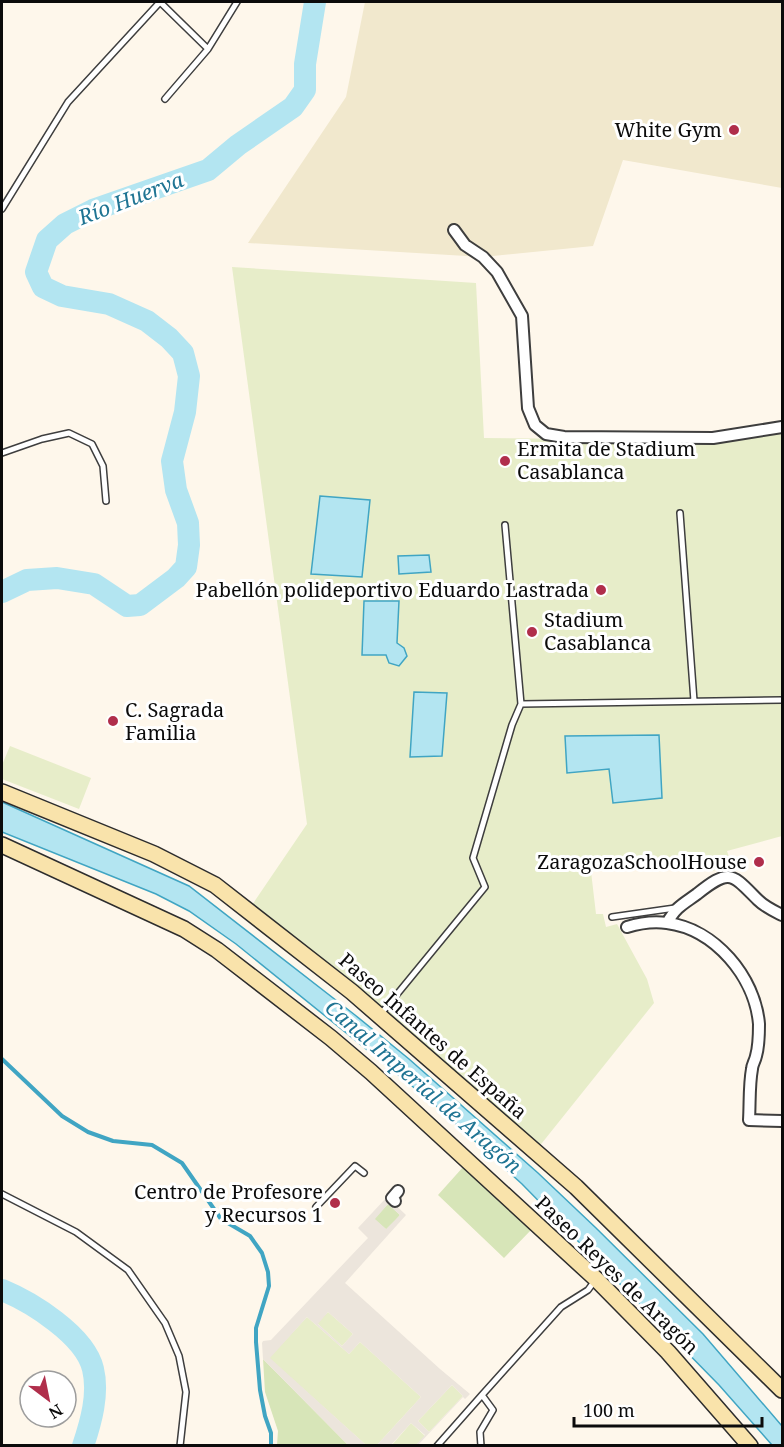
<svg xmlns="http://www.w3.org/2000/svg" width="784" height="1447" viewBox="0 0 784 1447" font-family="'Noto Serif',serif">
	<style>
		.farmland { fill: #f1e8cd }
		.green { fill: #d7e5b8 }
		.pitch { fill: #e7edc9 }
		.plaza { fill: #ece5dc; fill-rule: evenodd }
		.water { fill: #b3e5f1; stroke: #40a5c3; stroke-width: 1.5 }
		.lines { fill: none; stroke-linecap: round; stroke-linejoin: round }
		.stream { stroke: #40a5c3; stroke-width: 4 }
		.river { stroke: #b3e5f1; stroke-width: 22 }
		.lane-casing { stroke: #3e3e3e; stroke-width: 8 }
		.street-casing { stroke: #3e3e3e; stroke-width: 14 }
		.secondary-casing { stroke: #2d2d2d; stroke-width: 18 }
		.lane { stroke: #fff; stroke-width: 5 }
		.street { stroke: #fff; stroke-width: 10 }
		.secondary { stroke: #f9e3ab; stroke-width: 15 }
		.poi-dot { fill: #b02e4b; stroke: #fff; stroke-width: 2 }
		.labels { text-anchor: middle; stroke-width: 6; stroke-linejoin: round; paint-order: stroke }
		.poi-label { font-size: 20px; fill: #0b0b0b; stroke: #fff; text-anchor: end }
		.street-label { font-size: 20px; fill: #0b0b0b; stroke: #fff }
		.water-label { font-size: 21px; font-style: italic; fill: #1f7493; stroke: #fff }
	</style>
	<rect width="100%" height="100%" fill="#fef7eb"/>
	<!-- farmland -->
	<path class="farmland" d="M365,2H782V188L623,160L593,246L483,257L248,243L346,97Z"/>
	<!-- green -->
	<path class="green" d="M464,1166L532,1229L504,1258L438,1195Z
		M388,1204L400,1215L387,1230L374,1219Z
		M263,1359L348,1445H277L278,1431L265,1392Z"/>
	<!-- pitch -->
	<path class="pitch" d="M232,267L476,283L484,438L712,440L782,430V836L727,851L731,863L713,871L703,856L590,863L596,914H603L606,927L617,924L647,979L654,1003L538,1148L250,908L307,824Z
		M10,746L91,778L79,809L2,779V765Z
		M328,1312L353,1334L342,1346L317,1323Z
		M307,1317L349,1354L360,1342L421,1397L377,1445H366L269,1358Z
		M452,1385L463,1396L429,1432L418,1421Z
		M411,1423L425,1436L416,1445L391,1446Z"/>
	<!-- plaza -->
	<path class="plaza" d="M387,1197L406,1215L345,1283L440,1369L470,1394L465,1399L463,1397L418,1445H416L425,1435L411,1423L391,1445H377L421,1397L360,1342L349,1354L307,1317L270,1358L366,1445H348L263,1359L262,1343L263,1341L271,1340L368,1238L358,1228ZM388,1204L400,1215L386,1229L375,1219ZM328,1312L353,1334L342,1346L318,1324ZM452,1385L463,1396L429,1432L418,1421Z"/>
	<!-- water -->
	<path class="water" d="M320,496L370,500L362,577L311,574Z
		M429,555L431,572L399,574L398,556Z
		M364,601H399L397,643L404,648L407,656L399,666L389,663L386,655H362Z
		M414,692L447,693L442,756L410,757Z
		M659,735L662,798L613,803L609,769L567,773L565,736Z
		M2,802L189,886L355,1015L409,1059L538,1173L596,1228L703,1334L782,1426V1445H772L719,1385L522,1184L433,1103L236,944L189,911L156,894L2,832Z"/>
	<g class="lines">
		<!-- stream -->
		<path class="stream" d="M2,1059L62,1116L88,1132L113,1141L152,1145L182,1163L221,1219L250,1236L262,1253L268,1272L269,1286L256,1328V1342L260,1390L265,1416L271,1433V1446"/>
		<!-- river -->
		<path class="river" d="M2,592L27,580L57,578L94,584L127,606L140,605L176,578L186,567L189,545L188,523L176,490L172,461L185,412L189,376L183,353L169,338L147,321L109,304L62,296L43,287L36,272L47,240L65,224L93,210L208,170L238,145L293,107L305,90V64L315,2
			M2,1290C31,1302 85,1335 93,1369C99,1394 91,1422 83,1446"/>
		<!-- lane casing -->
		<g class="lane-casing">
			<path id="lane" d="M160,2L208,49L165,99
				M208,49L237,2
				M2,209L68,102L160,2
				M2,453L42,439L69,433L92,444L103,466L106,501
				M680,513L694,701
				M521,704L782,700
				M612,917L675,908
				M380,1015L485,887L473,858L512,725L521,704L505,525
				M2,1194L76,1232L128,1270L165,1323L179,1356L186,1392L180,1446
				M316,1207L355,1166L364,1173
				M437,1446L482,1395
				M481,1446L480,1432L493,1410L482,1395L561,1307L588,1290L596,1279"/>
		</g>
		<!-- street casing -->
		<g class="street-casing">
			<path id="street" d="M454,230L465,245L483,257L497,272L522,316L528,408L535,425L546,434L564,437L713,438L782,427
				M667,923C677,906 682,905 697,894C730,868 731,873 758,900C765,907 774,911 782,915
				M627,927C640,923 653,921 667,923C715,929 755,977 759,1024C759,1035 759,1046 756,1056C755,1061 752,1065 752,1069C749,1085 750,1103 749,1120L782,1121
				M395,1201L392,1198L398,1191"/>
		</g>
		<!-- secondary casing -->
		<g class="secondary-casing">
			<path id="secondary" d="M2,792L154,854L215,885L352,992L576,1187L782,1390
				M2,845L184,929L217,950L331,1038L371,1072L596,1279L668,1352L750,1446"/>
		</g>
		<!-- lane -->
		<use href="#lane" class="lane"/>
		<!-- street -->
		<use href="#street" class="street"/>
		<!-- secondary -->
		<use href="#secondary" class="secondary"/>
	</g>
	<!-- markers -->
	<g class="poi-dot">
		<circle cx="734" cy="130" r="6"/>
		<circle cx="505" cy="461" r="6"/>
		<circle cx="601" cy="590" r="6"/>
		<circle cx="532" cy="632" r="6"/>
		<circle cx="113" cy="721" r="6"/>
		<circle cx="759" cy="862" r="6"/>
		<circle cx="335" cy="1203" r="6"/>
	</g>
	<g class="labels">
		<!-- poi labels -->
		<g class="poi-label">
			<text x="722" y="137">White Gym</text>
			<text x="517" y="456" text-anchor="start">Ermita de Stadium<tspan x="517" dy="23">Casablanca</tspan></text>
			<text x="589" y="597">Pabellón polideportivo Eduardo Lastrada</text>
			<text x="544" y="627" text-anchor="start">Stadium<tspan x="544" dy="23">Casablanca</tspan></text>
			<text x="125" y="717" text-anchor="start">C. Sagrada<tspan x="125" dy="23">Familia</tspan></text>
			<text x="747" y="869">ZaragozaSchoolHouse</text>
			<text x="323" y="1199">Centro de Profesore<tspan x="323" dy="23">y Recursos 1</tspan></text>
		</g>
		<!-- street labels -->
		<g class="street-label">
			<text transform="translate(433 1036) rotate(41)" y="7">Paseo Infantes de España</text>
			<text transform="translate(617 1275) rotate(44)" y="7">Paseo Reyes de Aragón</text>
		</g>
		<!-- water labels -->
		<g class="water-label">
			<text transform="translate(131 199) rotate(-21)" y="7">Río Huerva</text>
			<text transform="translate(423 1087) rotate(41)" y="7">Canal Imperial de Aragón</text>
		</g>
	</g>
	<!-- border -->
	<rect width="784" height="1447" fill="none" stroke="#0b0b0b" stroke-width="6"/>
	<!-- north arrow -->
	<g transform="translate(48 1399) rotate(148)"><circle r="28" fill="#ffffff" stroke="#9d9d9d" stroke-width="1.5"/>
	<path d="M0-4.5L10 22L0 15L-10 22Z" fill="#b02e4b"/>
	<text y="-9" font-size="16" font-weight="bold" text-anchor="middle" fill="#0b0b0b">N</text>
	</g>
	<!-- scale -->
	<path d="M574 1417v9h188v-9" fill="none" stroke="#0b0b0b" stroke-width="3"/>
	<text x="583" y="1417" font-size="18" fill="#0b0b0b" stroke="#ffffff" stroke-width="4.5" paint-order="stroke">100 m</text>
</svg>
